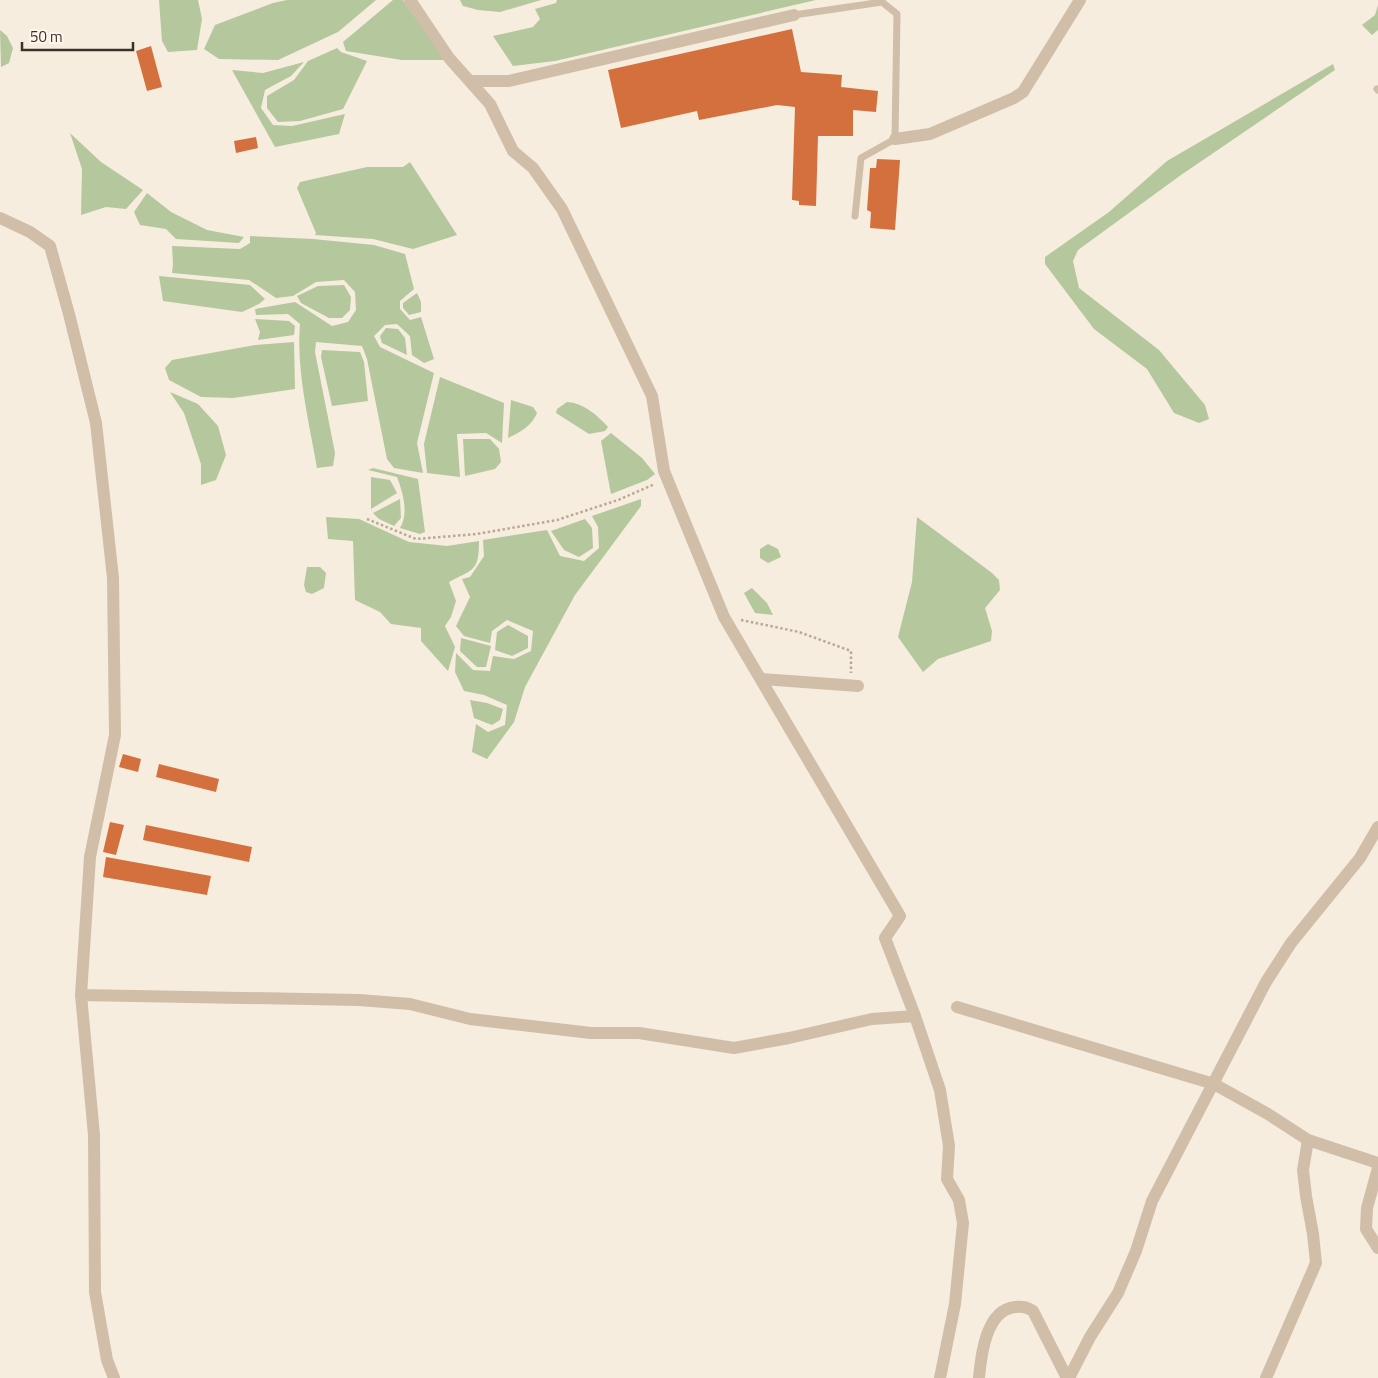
<svg xmlns="http://www.w3.org/2000/svg" width="1378" height="1378" viewBox="0 0 1378 1378" font-family="'Titillium Web',sans-serif">
	<style>
		.green { fill: #b5c79c }
		.building { fill: #d4703e }
		.lines { fill: none; stroke-linecap: round; stroke-linejoin: round }
		.path { stroke: #bca892; stroke-width: 2.5; stroke-dasharray: 2.5 2.5; stroke-linecap: butt }
		.service { stroke: #d0bea8; stroke-width: 7 }
		.minor { stroke: #d0bea8; stroke-width: 12 }
	</style>
	<rect width="100%" height="100%" fill="#f6edde"/>
	<!-- green -->
	<path class="green" d="M159,0H198L202,19L197,50L168,52L162,41Z
		M287,0H376L338,32L278,60L219,59L204,49L215,25L273,3Z
		M393,0H403L445,60H402L346,51L343,42Z
		M460,0H541L500,12L478,10L463,6Z
		M557,0H816L555,61L513,66L493,36L533,27L540,19L535,9L556,3Z
		M1378,5V30L1372,35L1362,25L1375,15Z
		M0,30L7,36L13,48L9,63L1,67Z
		M337,48L341,52L367,61L343,109L300,121L278,122L267,108V96L294,80L308,61Z
		M304,62L291,76L265,90L261,108L273,125L292,126L345,114L339,134L275,147L232,70L263,73Z
		M1333,64L1335,70L1181,175L1078,250L1073,261L1079,288L1159,350L1205,405L1209,419L1199,423L1174,413L1147,369L1094,329L1045,264V257L1109,212L1167,161Z
		M70,133L101,162L143,190L126,209L106,207L81,215L82,169Z
		M410,162L457,235L413,249L373,239L315,235L316,233L297,188L300,182L367,167H403Z
		M147,193L171,212L207,230L244,237L239,243L176,239L166,229L140,225L134,212Z
		M250,236L313,239L374,245L405,254L414,289L400,301V309L410,320L421,317L434,359L424,363L412,355L410,336L397,324L385,325L374,336L380,347L434,373L417,443L423,473L394,468L387,459L367,359L362,346L316,342L315,352L335,453L333,466L317,468C309,421 296,371 300,324L288,314L256,315L255,309L295,302L332,326L348,322L356,310L355,292L344,280L316,282L293,296L276,298L249,280L172,273L173,264L172,246L240,249L250,243Z
		M159,276L250,285L265,299L259,304L242,312L163,301Z
		M344,285L351,297L350,310L342,318H329L301,303L297,296L318,286Z
		M417,293L421,302V312L409,315L403,308V303Z
		M255,319L289,321L295,326L294,335L258,340L260,332Z
		M386,328L398,329L405,338L407,355L382,343L380,336Z
		M294,342L295,389L233,398L201,397L169,380L165,368L172,360L255,345Z
		M322,350L360,352L364,362L368,401L332,406L321,357Z
		M440,377L504,403L502,443L486,433L457,434L460,477L427,473L424,444Z
		M170,392L198,404L218,426L226,455L216,480L201,485V464L184,413Z
		M511,400L533,407L537,413C532,426 520,432 508,438Z
		M567,402C584,403 597,415 608,427L605,431L589,434L556,413L557,409Z
		M611,433L642,458L655,474L647,480L611,494L601,441Z
		M463,439H490L499,449L501,462L495,469L465,476Z
		M373,468L418,479L425,532L420,534L400,528C409,513 403,493 397,477L368,470Z
		M371,477L390,480L397,493L371,509Z
		M400,499L401,518L394,526L379,519L373,513Z
		M641,499V506L575,595L525,687L514,722L487,759L472,752L476,724L488,732L505,725L507,705L484,695L464,691L455,672L456,653L473,670L490,671L493,656L514,659L531,651L533,631L507,620L492,631L490,643L464,636L456,626L470,597L462,579L470,577L484,556L483,540L547,530L560,556L584,561L599,548L598,527L592,516Z
		M326,517L359,519L409,542L447,546L479,541C479,572 473,569 449,582L456,601L451,617L445,626L455,647L448,671L421,641V628L391,624L380,612L355,600L353,541L328,539Z
		M917,517L992,573L999,580L1000,590L985,608L992,631L991,641L938,659L923,672L898,637L912,582Z
		M585,519L592,528L593,548L579,557L564,550L551,531Z
		M768,544L778,549L781,557L768,563L760,558V549Z
		M307,567H320L326,573L324,588L312,594L306,592L304,585Z
		M752,588L767,603L773,615L755,613L744,593Z
		M508,625L528,636V648L512,656L495,650L497,632Z
		M461,638L491,646L486,667H477L460,651Z
		M470,700L487,703L503,709L500,720L492,725L474,718Z"/>
	<!-- building -->
	<path class="building" d="M792,29L801,72L842,75L841,87L878,91L876,112L853,110V136H818L816,206L799,205V201L792,200L795,107L777,105L699,120L697,111L621,128L608,70Z
		M151,46L162,87L147,91L136,51Z
		M256,137L258,148L236,153L234,141Z
		M877,159L900,160L895,230L870,228L871,212L867,210L870,168H876Z
		M123,754L141,759L138,772L119,767Z
		M159,764L219,779L216,792L156,777Z
		M110,822L124,825L116,855L103,852Z
		M146,825L252,847L249,862L143,840Z
		M106,857L211,876L207,895L103,877Z"/>
	<g class="lines">
		<!-- path -->
		<path class="path" d="M367,519L416,539L477,534L557,520L618,500L655,484
			M741,620L799,632L851,651V673"/>
		<!-- service -->
		<path class="service" d="M794,15L882,2L897,14L895,139L861,158L855,216
			M1377,89L1378,90"/>
		<!-- minor -->
		<path class="minor" d="M410,0L449,58L490,104L513,151L533,168L562,209L652,396L664,471L724,617L900,916L885,938L915,1016L940,1090L949,1146L947,1179L959,1200L963,1223L955,1304L940,1378
			M470,81H509L794,15
			M895,139L930,134L1014,98L1023,92L1080,0
			M0,218L30,232L50,246L69,314L96,423L113,578L115,735L90,857L81,995L94,1135L95,1292L107,1360L114,1378
			M761,679L858,686
			M81,995L359,1000L410,1004L470,1019L591,1033H639L734,1048L789,1038L872,1019L915,1016
			M957,1007L1214,1084L1268,1114L1308,1140L1378,1163
			M1378,1168L1367,1208L1366,1229L1378,1248
			M979,1378C981,1355 986,1310 1015,1307C1023,1306 1026,1307 1033,1311L1067,1378
			M1069,1378L1090,1337L1118,1293L1136,1251L1152,1201L1266,982L1291,943L1360,858L1378,827
			M1266,1378L1316,1263L1313,1234L1306,1196L1303,1170L1308,1140"/>
	</g>
	<!-- scale -->
	<path d="M22 42v8h111v-8" fill="none" stroke="#3c3129" stroke-width="2.5"/>
	<text x="30" y="42" font-size="15" fill="#3c3129" stroke="#fcf6ec" stroke-width="4" paint-order="stroke">50 m</text>
</svg>
